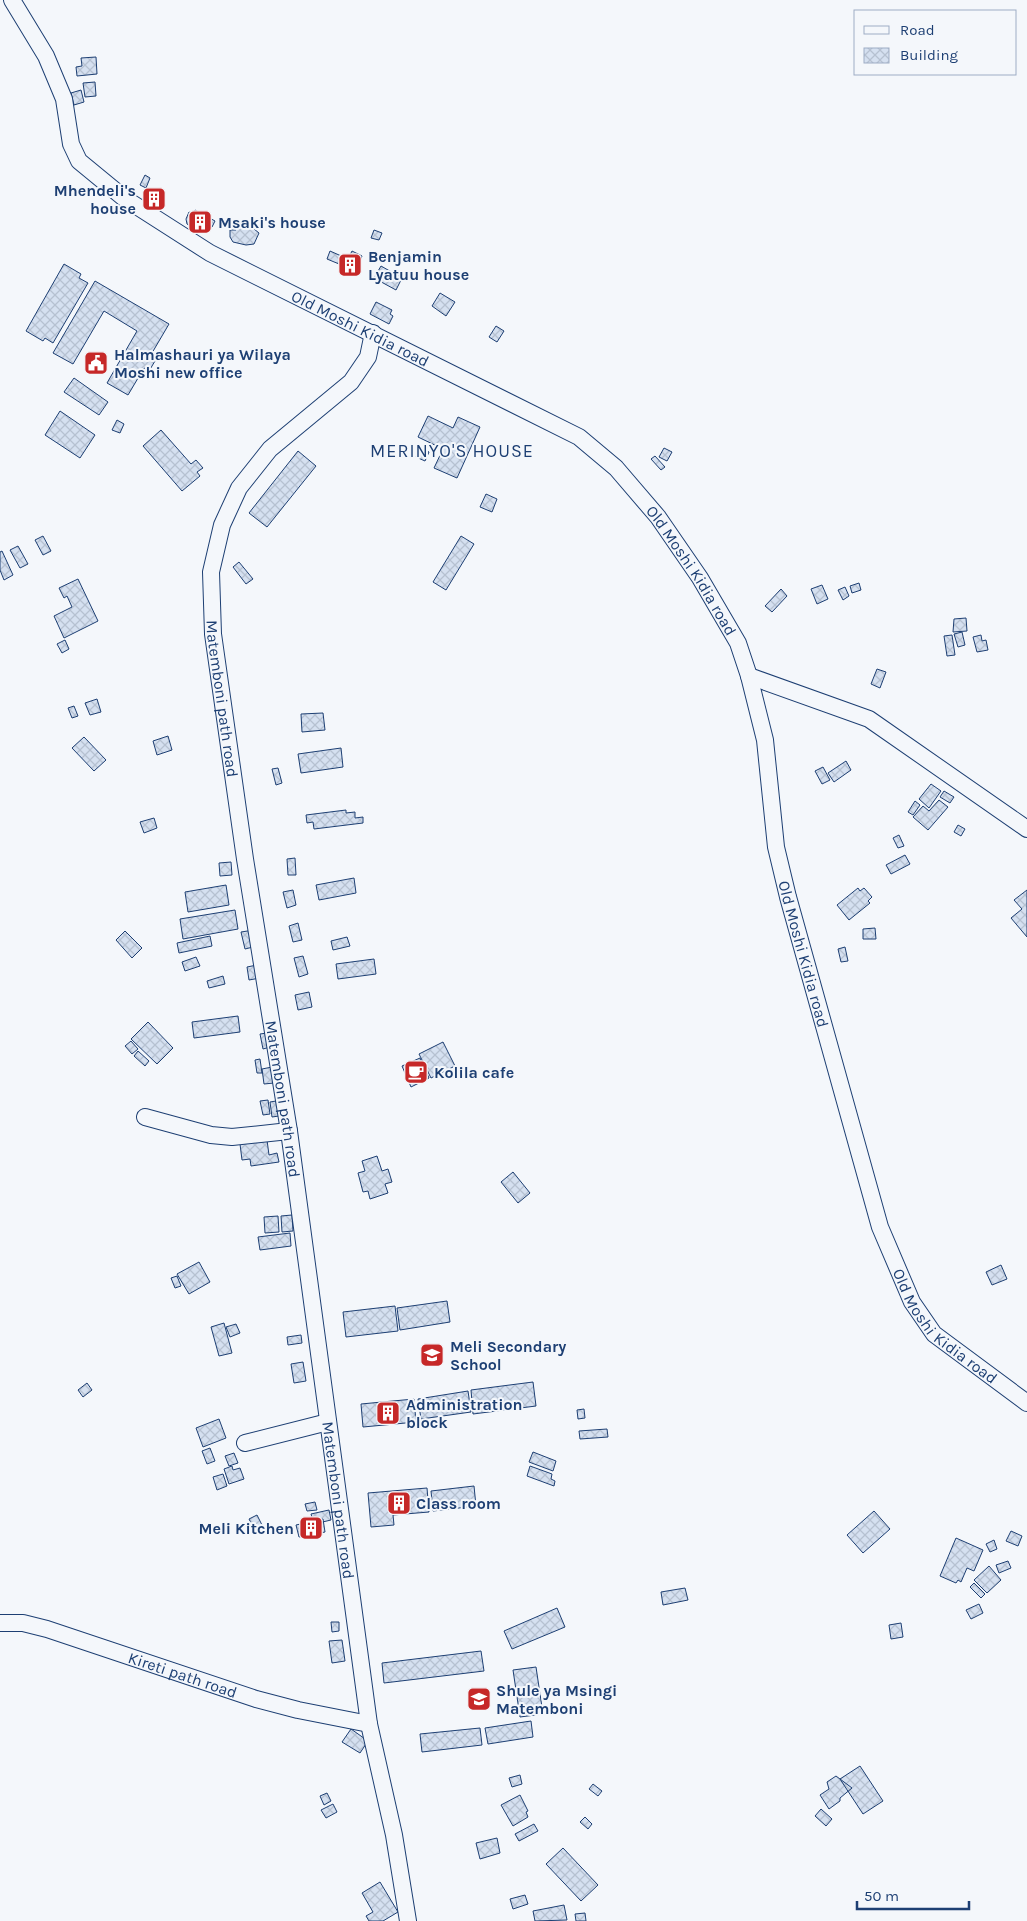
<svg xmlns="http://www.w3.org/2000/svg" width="1027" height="1921" viewBox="0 0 1027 1921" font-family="Karla,sans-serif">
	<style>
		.building { fill: url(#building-cross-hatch); stroke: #1d3f73 }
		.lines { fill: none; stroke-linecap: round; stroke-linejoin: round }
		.minor-casing { stroke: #1d3f73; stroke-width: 18 }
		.minor { stroke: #f4f7fb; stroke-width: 16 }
		.labels { text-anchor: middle; stroke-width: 4; stroke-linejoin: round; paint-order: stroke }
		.poi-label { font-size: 16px; font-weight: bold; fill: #1d3f73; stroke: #f4f7fb; text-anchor: start }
		.street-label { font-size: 16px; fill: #1d3f73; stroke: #f4f7fb }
		.neighbourhood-label { font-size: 18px; letter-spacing: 1px; fill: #1d3f73; stroke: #f4f7fb }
	</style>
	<defs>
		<pattern id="building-cross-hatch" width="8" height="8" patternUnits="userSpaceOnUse" patternTransform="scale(1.25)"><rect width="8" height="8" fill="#d5e0f0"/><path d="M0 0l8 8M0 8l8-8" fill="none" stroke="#b6c1d1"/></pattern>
	</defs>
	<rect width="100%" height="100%" fill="#f4f7fb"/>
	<!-- building -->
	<path class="building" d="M96,57L97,74L77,76L76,67L82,66L81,58Z
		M95,82L96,96L85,97L83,83Z
		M81,90L84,102L74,105L71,93Z
		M145,175L150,178L146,188L140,185Z
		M155,189L161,192L160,196L164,197L159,207L144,201L148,194L152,195Z
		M195,210L215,221L212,227L201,232L187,224L186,219L189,212L193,214Z
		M244,221L259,233L254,244L246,245L233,242L230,237V230H236L237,224Z
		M374,230L382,233L379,240L371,238Z
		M330,251L348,259L352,251L362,256L356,271L327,259Z
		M64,264L81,274L79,278L88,283L53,343L45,338L43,341L26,331Z
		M381,266L402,278L396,290L374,278Z
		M95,281L169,324L152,353L158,356L149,371L144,368L128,395L107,383L137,331L104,311L73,364L53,353Z
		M440,293L455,302L446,316L432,306Z
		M376,302L392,310L390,314L393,316L389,324L370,314Z
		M496,326L504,331L497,342L489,337Z
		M74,378L108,402L99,415L64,392Z
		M60,411L95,435L80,458L45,435Z
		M428,416L453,428L458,417L480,427L457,478L434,468L443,449L418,437Z
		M117,420L124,424L120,433L112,430Z
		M161,430L191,464L196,460L203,468L197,472L200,476L182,491L143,446Z
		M420,448L429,452L425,461L416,457Z
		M664,448L672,452L667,461L659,457Z
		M298,451L316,466L267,527L249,513Z
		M655,456L665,467L661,470L651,459Z
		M486,494L497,499L492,512L480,507Z
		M43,536L51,551L43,555L35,540Z
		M461,536L474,544L446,590L433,582Z
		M18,546L28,564L20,568L10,550Z
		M2,551L13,575L4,580L0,570V552Z
		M239,562L253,579L246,584L233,567Z
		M78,579L98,621L64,638L54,616L72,607L67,596L64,598L59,588Z
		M859,583L861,590L852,593L850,586Z
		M822,585L828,599L817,604L811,589Z
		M845,587L849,596L843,600L838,590Z
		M781,589L787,596L772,612L765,606Z
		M966,618L967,631L953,632L954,619Z
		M962,632L965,645L958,647L954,634Z
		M952,635L955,655L947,656L944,636Z
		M981,635L982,641L986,640L988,650L977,652L973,637Z
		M65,640L69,649L62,653L57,644Z
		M877,669L886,672L880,688L871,684Z
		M97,699L101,712L90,715L85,703Z
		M74,706L78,716L72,718L68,708Z
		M323,713L325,730L302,732L301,714Z
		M168,736L172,750L157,755L153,741Z
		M84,737L106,760L94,771L72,748Z
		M341,748L343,767L301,773L298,754Z
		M846,761L851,770L834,782L828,773Z
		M823,767L830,780L822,784L815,771Z
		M278,768L282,783L276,785L272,769Z
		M931,784L941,791L929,808L919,799Z
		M944,791L954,797L950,803L940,797Z
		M939,800L948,807L928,830L913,817L923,806L929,811Z
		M915,801L920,805L913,815L908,812Z
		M346,810V813L355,812V818L363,817V823L314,829L313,822L307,823L306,815Z
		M154,818L157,828L144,833L140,822Z
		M958,825L965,829L961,836L954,832Z
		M899,835L904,846L898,848L893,838Z
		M905,855L910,864L891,874L886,865Z
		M295,858L296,875H288L287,859Z
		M231,862L232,875L220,876L219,863Z
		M354,878L356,893L319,900L316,885Z
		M226,885L229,905L188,912L185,892Z
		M858,888L860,891L864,888L872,897L868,901L870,903L849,920L837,905Z
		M293,890L296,905L287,908L283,892Z
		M1027,890V937L1011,918L1022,909L1014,900Z
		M235,910L238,929L183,939L180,919Z
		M298,923L302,940L293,942L289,926Z
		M875,928L876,939H863V929Z
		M254,930L257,946L245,949L241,932Z
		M125,931L142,948L132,958L116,940Z
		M210,936L212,946L179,953L177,943Z
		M347,937L350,946L333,950L331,941Z
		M845,947L848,961L841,962L838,949Z
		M303,956L308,974L299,977L294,958Z
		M196,957L200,966L185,971L182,962Z
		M374,959L376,974L338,979L336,964Z
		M257,965L260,978L249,980L247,967Z
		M223,976L225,984L209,988L207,981Z
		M309,992L312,1007L298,1010L295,995Z
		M238,1016L240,1032L194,1038L192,1022Z
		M148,1022L173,1048L157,1064L131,1039Z
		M267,1033L270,1047L263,1049L260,1034Z
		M131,1041L138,1049L132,1054L125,1046Z
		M443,1042L455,1066L431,1078L419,1054Z
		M138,1051L149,1061L145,1066L134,1056Z
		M420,1058L429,1078L411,1087L402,1066Z
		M260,1059L262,1073H257L255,1060Z
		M272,1067L274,1083L264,1084L262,1069Z
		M268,1100L270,1114L263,1115L260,1101Z
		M276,1101L279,1116L272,1117L270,1102Z
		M267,1140L269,1155L277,1153L279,1162L251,1166L250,1159L242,1160L240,1144Z
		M377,1156L382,1171L388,1169L392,1182L385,1184L388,1193L370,1199L368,1191L363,1192L358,1173L365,1171L362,1161Z
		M513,1172L530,1193L518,1203L501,1182Z
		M292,1215L293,1231L282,1232L281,1216Z
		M278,1216L279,1232L265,1233L264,1217Z
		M290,1233L291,1246L260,1250L258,1237Z
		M199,1262L210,1282L189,1294L177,1274Z
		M1001,1265L1007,1279L992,1285L986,1272Z
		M177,1276L181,1286L175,1288L171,1278Z
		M447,1301L450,1322L400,1330L397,1308Z
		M395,1306L398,1331L346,1337L343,1312Z
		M224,1323L232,1353L219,1356L211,1327Z
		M236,1324L240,1333L230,1337L226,1327Z
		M301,1335L302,1343L288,1345L287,1337Z
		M303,1362L306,1381L294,1383L291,1364Z
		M533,1382L536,1406L473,1414L471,1390Z
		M87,1383L92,1390L83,1397L78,1390Z
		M468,1391L471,1412L421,1419L418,1399Z
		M414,1399L416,1422L363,1427L361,1404Z
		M584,1409L585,1418L578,1419L577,1410Z
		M219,1419L226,1438L203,1447L196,1428Z
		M607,1429L608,1437L580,1439L579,1431Z
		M210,1448L215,1461L207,1464L202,1451Z
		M533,1452L556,1461L553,1471L529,1462Z
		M234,1453L238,1463L229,1466L225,1456Z
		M232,1466L233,1470L240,1468L244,1479L229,1484L224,1469Z
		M530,1466L552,1474L551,1479L555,1481L554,1486L527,1476Z
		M223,1474L227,1486L217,1490L213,1477Z
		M474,1486L476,1506L433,1511L431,1491Z
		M427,1488L429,1512L393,1515L394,1525L371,1527L368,1493Z
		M315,1502L317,1510L307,1511L305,1504Z
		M329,1510L331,1520L314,1524L311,1514Z
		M874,1511L890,1529L863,1553L847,1535Z
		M257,1515L262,1525L254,1529L249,1519Z
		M323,1519L325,1532L299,1537L296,1525Z
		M1011,1531L1022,1536L1018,1546L1006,1541Z
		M956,1538L983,1550L974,1571L967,1568L961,1582L958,1580L956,1583L940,1576Z
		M994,1540L997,1549L990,1552L986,1544Z
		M1008,1561L1011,1568L999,1573L996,1565Z
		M989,1566L1001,1580L987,1593L974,1580Z
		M974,1583L985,1594L981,1598L970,1587Z
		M685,1588L688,1600L663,1605L661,1592Z
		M979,1604L983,1613L971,1619L966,1610Z
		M557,1608L565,1627L512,1649L504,1631Z
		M331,1622H339V1631L332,1632Z
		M901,1623L903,1637L891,1639L889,1625Z
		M342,1640L345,1661L332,1663L329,1641Z
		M481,1651L484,1671L384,1683L382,1663Z
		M536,1667L543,1714L520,1717L513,1670Z
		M531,1721L533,1737L488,1744L485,1728Z
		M480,1728L482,1745L422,1752L420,1734Z
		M351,1729L368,1741L360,1753L342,1742Z
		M860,1766L883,1801L863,1814L840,1779Z
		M520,1775L522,1784L512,1787L509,1778Z
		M836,1776L852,1788L840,1798V1801L829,1809L820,1795L829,1789L827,1782Z
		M593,1784L602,1791L598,1796L589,1789Z
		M327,1793L331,1801L324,1805L320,1796Z
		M520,1795L528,1811L526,1812L528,1817L513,1826L501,1805Z
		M333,1804L337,1812L326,1818L321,1810Z
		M821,1809L832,1819L826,1826L815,1816Z
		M585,1817L592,1824L588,1829L580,1822Z
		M534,1824L538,1831L519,1841L515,1834Z
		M497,1838L500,1853L480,1859L476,1843Z
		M563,1848L598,1885L581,1901L546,1864Z
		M380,1882L398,1912L383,1921H369L366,1916L373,1912L362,1893Z
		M525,1895L528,1904L513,1909L510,1899Z
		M564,1905L567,1920L535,1921L533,1911Z
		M585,1913L586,1921H576L575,1914Z"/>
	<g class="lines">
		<!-- minor casing -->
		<g class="minor-casing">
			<g id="minor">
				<path id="s1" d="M12,0L46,56L64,99L71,144L79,161L124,198L210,253L579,437L616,468L658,517L700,578L738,643L749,676L765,740L776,847L788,897L880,1227L912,1302L934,1334L1027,1403"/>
				<path id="s2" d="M373,333L368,357L351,382L270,449L239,488L222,525L211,572L213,634L245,859L289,1131L369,1724L394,1835L408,1921"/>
				<path d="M749,676L869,719L1027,829"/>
				<path d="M145,1117L211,1135L232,1137L289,1131"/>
				<path d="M245,1443L328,1422"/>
				<path id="s3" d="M0,1623H23L47,1629L256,1699L298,1710L369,1724"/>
			</g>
		</g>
		<!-- minor -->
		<use href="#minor" class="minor"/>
	</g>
	<!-- icons -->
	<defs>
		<g id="building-square" transform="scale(1.25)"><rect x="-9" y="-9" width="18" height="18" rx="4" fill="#c62828" stroke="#f4f7fb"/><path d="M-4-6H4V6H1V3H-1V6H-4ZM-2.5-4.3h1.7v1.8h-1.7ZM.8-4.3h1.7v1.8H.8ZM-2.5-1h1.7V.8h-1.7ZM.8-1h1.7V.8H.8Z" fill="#fff"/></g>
		<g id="civic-square" transform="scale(1.25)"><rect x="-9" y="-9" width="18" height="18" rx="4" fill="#c62828" stroke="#f4f7fb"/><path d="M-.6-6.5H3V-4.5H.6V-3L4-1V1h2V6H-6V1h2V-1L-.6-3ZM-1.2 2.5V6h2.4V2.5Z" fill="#fff"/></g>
		<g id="cafe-square" transform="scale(1.25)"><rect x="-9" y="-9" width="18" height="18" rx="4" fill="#c62828" stroke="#f4f7fb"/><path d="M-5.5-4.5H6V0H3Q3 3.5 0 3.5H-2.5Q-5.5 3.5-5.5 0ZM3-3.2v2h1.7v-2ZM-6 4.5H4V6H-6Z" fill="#fff"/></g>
		<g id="school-square" transform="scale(1.25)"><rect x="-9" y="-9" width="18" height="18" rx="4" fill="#c62828" stroke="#f4f7fb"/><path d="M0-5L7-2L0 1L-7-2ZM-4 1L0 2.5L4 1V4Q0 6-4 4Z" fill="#fff"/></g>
	</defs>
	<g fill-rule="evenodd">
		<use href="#building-square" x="154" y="199"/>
		<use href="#building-square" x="200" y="222"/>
		<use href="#building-square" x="350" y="265"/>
		<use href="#civic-square" x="96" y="363"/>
		<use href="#cafe-square" x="416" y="1072"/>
		<use href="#school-square" x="432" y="1355"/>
		<use href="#building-square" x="388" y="1413"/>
		<use href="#building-square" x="399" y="1503"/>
		<use href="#building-square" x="311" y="1528"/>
		<use href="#school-square" x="479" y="1699"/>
	</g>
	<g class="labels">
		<!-- poi labels -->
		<g class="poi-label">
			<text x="136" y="196" text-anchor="end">Mhendeli's<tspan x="136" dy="18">house</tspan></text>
			<text x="218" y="228">Msaki's house</text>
			<text x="368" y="262">Benjamin<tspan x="368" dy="18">Lyatuu house</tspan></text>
			<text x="114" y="360">Halmashauri ya Wilaya<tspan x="114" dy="18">Moshi new office</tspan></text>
			<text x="434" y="1078">Kolila cafe</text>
			<text x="450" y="1352">Meli Secondary<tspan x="450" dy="18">School</tspan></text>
			<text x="406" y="1410">Administration<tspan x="406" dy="18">block</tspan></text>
			<text x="416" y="1509">Class room</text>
			<text x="294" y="1534" text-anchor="end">Meli Kitchen</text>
			<text x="496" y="1696">Shule ya Msingi<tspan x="496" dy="18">Matemboni</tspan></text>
		</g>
		<!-- street labels -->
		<g class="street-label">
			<text dy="6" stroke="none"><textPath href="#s1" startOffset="505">Old Moshi Kidia road</textPath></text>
			<text dy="6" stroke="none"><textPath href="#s1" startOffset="925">Old Moshi Kidia road</textPath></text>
			<text dy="6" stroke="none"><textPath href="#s2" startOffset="426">Matemboni path road</textPath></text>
			<text dy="6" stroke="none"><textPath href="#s1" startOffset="1330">Old Moshi Kidia road</textPath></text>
			<text dy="6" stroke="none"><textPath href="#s2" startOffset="831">Matemboni path road</textPath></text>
			<text dy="6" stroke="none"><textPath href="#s1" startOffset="1735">Old Moshi Kidia road</textPath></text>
			<text dy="6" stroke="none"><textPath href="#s2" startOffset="1236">Matemboni path road</textPath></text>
			<text dy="6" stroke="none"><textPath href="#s3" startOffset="191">Kireti path road</textPath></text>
		</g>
		<!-- neighbourhood labels -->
		<g class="neighbourhood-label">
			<text x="452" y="457">MERINYO'S HOUSE</text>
		</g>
	</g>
	<!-- legend -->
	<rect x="854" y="10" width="162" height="65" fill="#f4f7fb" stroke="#9eadc5"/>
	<rect x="864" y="26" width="25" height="8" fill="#f4f7fb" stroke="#9eadc5"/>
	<text x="900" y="35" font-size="15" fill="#1d3f73">Road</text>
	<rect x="864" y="48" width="25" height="15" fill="url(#building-cross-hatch)" stroke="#9eadc5"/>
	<text x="900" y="60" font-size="15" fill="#1d3f73">Building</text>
	<!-- scale -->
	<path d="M857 1901v8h112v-8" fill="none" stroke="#1d3f73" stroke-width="2.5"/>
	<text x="864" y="1901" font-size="15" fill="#1d3f73" stroke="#f4f7fb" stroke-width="4" paint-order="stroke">50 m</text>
</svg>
